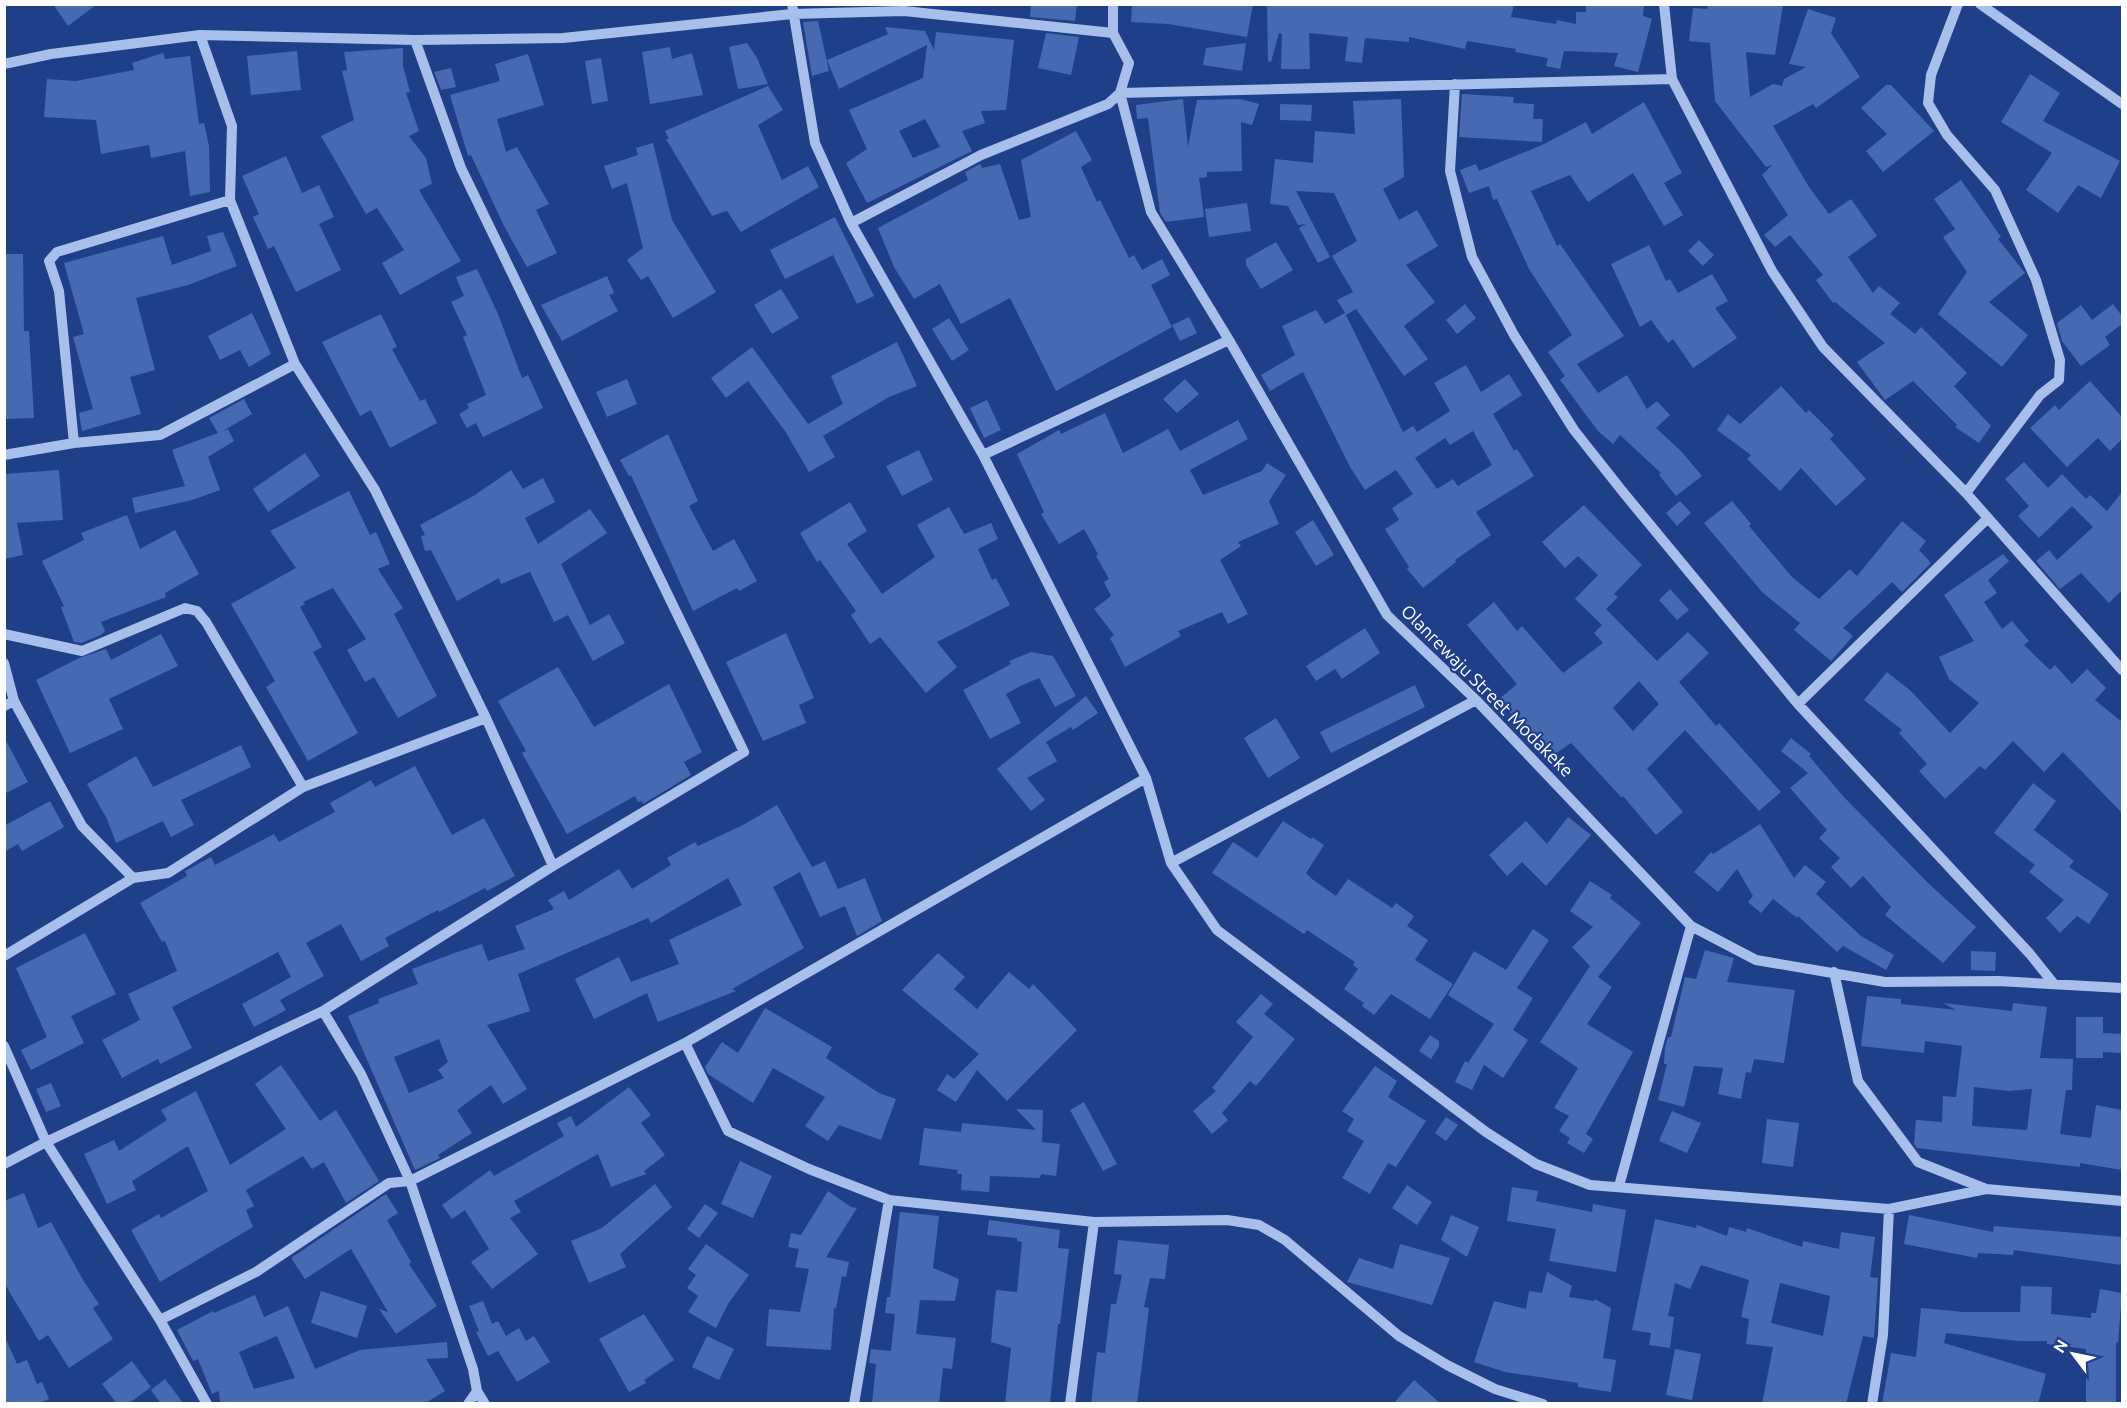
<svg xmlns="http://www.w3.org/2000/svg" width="2127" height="1408" viewBox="0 0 2127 1408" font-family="Ubuntu,sans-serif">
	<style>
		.building { fill: #4769b1; fill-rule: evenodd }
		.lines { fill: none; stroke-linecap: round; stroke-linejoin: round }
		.minor { stroke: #a9bfeb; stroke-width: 10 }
		.labels { text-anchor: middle; stroke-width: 4.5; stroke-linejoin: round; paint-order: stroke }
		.street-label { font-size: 18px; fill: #fff; stroke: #1f4089 }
	</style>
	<rect width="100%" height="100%" fill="#1f4089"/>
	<!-- building -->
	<path class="building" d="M53,4H97L68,26Z
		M1031,4H1077L1075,21L1030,17Z
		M1132,4H1253L1247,37L1168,24L1131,22Z
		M1267,4H1514L1511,17L1556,24L1557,20L1576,24V12H1586V4H1644L1643,16L1652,19L1638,72L1614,66L1618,53L1564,51L1560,69L1546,66L1548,58L1515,52L1516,49L1467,41L1465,49L1409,37V42L1365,38L1362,63L1345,61L1348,37L1309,33L1310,69H1281L1282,34L1279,33L1271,62L1268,61Z
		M1708,4H1783L1775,55L1746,52L1750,97L1773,84L1782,86L1784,79L1806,67L1789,64L1808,9L1836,18L1831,33L1860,77L1816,108L1813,104L1773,126L1809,187L1829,214L1851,199L1877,236L1848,257L1873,293L1879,286L1900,303L1890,314L1915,334L1921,327L1967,373L1954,386L1991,426L1979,443L1955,427L1957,425L1913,381L1885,400L1857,362L1885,343L1835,302L1833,303L1816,280L1823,275L1790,235L1775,247L1764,235L1788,215L1762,175L1772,165L1766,167L1715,101L1710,43L1689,41L1693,8L1707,9Z
		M818,21L829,71L812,76L803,22Z
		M885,27L925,31L934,50L936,32L1014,40L1006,110L981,111L985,123L962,131L972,151L867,203L846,163L867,149L849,110L923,78L927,45L839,89L827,60L888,34ZM925,119L940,147L913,158L899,131Z
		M1046,33L1079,37L1071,75L1038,68Z
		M747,43L757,58L768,84L738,89L729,47Z
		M1246,43L1242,71L1203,65L1206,48Z
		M670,47L672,59L692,53L703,95L650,104L642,52Z
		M403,48V66L410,92L406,93L419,131L409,136L426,158L432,184L419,190L461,261L400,295L382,263L404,250L377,208L366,214L321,136L354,120L342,71L347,70L344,52Z
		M297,51L301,90L251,95L247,56Z
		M163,53L165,59L190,56L199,124L204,123L209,146L210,192L190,196L185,151L151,158L149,145L101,154L96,120L44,117L47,79L76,81L134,70L132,63Z
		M528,54L544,105L497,119L506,152L517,147L549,204L536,210L557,253L527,267L504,226L471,155L468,156L450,95L500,81L495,64Z
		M601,58L608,101L592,104L585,61Z
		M451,68L456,87L441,90L434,72Z
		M2030,74L2060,93L2043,121L2120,161L2101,198L2078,185L2058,213L2026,190L2052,153L2001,122Z
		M1886,85H1891L1934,131L1883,172L1866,151L1887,134L1861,108Z
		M768,86L783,110L758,125L782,180L808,166L819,187L741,232L727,211L712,216L666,139H669L665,131Z
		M1462,94L1514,97L1513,103L1534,104L1533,119H1543L1542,142L1459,137Z
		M1183,99L1188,147L1197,100L1240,99L1259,104L1252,125L1241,122L1242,171L1207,172V177L1199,178L1204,217L1166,222L1160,213L1148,118L1137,119L1136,105Z
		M1401,99L1404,177L1383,189L1399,220L1417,210L1438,246L1406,265L1435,302L1404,326L1428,359L1404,376L1356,309L1346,315L1403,432L1413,426L1417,432L1450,411L1434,383L1466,365L1481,392L1509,374L1522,395L1493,414L1514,451L1517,449L1534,476L1476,512L1491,535L1455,560L1456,562L1423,588L1407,569L1409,567L1385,529L1399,520L1392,508L1413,494L1396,470L1365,490L1350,467L1303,372L1270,391L1261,375L1295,355L1282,326L1316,310L1325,324L1345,313L1337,300L1353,292L1332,256L1357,241L1334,193L1296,191L1330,257L1318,263L1299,228L1306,224L1298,225L1288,206L1270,204L1275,159L1313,163L1315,131L1355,134L1353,101ZM1473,431L1492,465L1458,486L1453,479L1437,489L1415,458L1445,438L1450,445Z
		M1644,102L1682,173L1664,183L1683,215L1664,226L1633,173L1588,202L1570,175L1531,191L1557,246L1560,244L1624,336L1577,364L1598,393L1627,375L1647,409L1657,401L1670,415L1656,428L1682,452L1702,476L1676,496L1659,475L1661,473L1620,435L1613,444L1598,431L1560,380L1565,376L1548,352L1572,335L1529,269L1497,199L1493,200L1489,186L1469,193L1460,170L1476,164L1479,171L1542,145L1586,122L1592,134Z
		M1280,104L1312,105L1311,121L1280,120Z
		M1076,131L1092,160L1081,167L1097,202L1100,200L1129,258L1134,255L1142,270L1162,259L1170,275L1151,285L1172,327L1056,391L1010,298L961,324L940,284L914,299L894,267L878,228L968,180L965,172L980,164L982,168L1000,164L1019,220L1031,217L1021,160Z
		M653,143L672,220L716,292L673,318L648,276L641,280L627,260L643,248L627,183L612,189L604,166L638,155L636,148Z
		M286,156L302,193L319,185L334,217L319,224L341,270L296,292L274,246L268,249L253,217L259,214L242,176Z
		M1961,180L2001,237L1998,239L2025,273L1989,302L2028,335L2002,367L1938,314L1967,272L1943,237L1955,229L1934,199Z
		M1247,203L1251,231L1209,237L1205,209Z
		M835,217L874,296L857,304L833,255L785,279L770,250Z
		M223,232L237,266L188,285L136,298L155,370L130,377L141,414L82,431L79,413L93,409L73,337L84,334L64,263L163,236L172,265L211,251L207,236Z
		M1699,240L1714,255L1703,266L1688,251Z
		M1276,242L1293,270L1261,289L1246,265V259Z
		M1649,245L1666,281L1670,279L1678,293L1712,274L1728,301L1715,308L1737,338L1693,368L1673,339L1668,343L1651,320L1640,327L1611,264Z
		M4,254H23L24,331H29L34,418L4,419Z
		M477,269L498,314L522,378L528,375L543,408L483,437L476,423L467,428L459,414L469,408L467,404L486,395L463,337L467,335L451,302L464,296L456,277Z
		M607,276L614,293L609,295L618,311L562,341L541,305Z
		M781,289L799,318L772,334L754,305Z
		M1465,304L1476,318L1457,334L1446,320Z
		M2113,304L2122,316V324L2105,337L2110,345L2081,366L2062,341L2057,323L2081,305L2092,320Z
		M252,313L271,354L249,367L240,350L220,360L208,336Z
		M381,314L397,347L392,349L420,401L425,399L437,423L390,448L371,410L360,416L322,342Z
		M1189,317L1197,333L1180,341L1172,325Z
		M949,318L969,350L952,361L932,329Z
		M897,342L917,386L889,397L823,436L835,457L809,472L785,431L748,381L726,398L711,378L752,347L808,424L843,404L831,376Z
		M627,379L637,404L607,417L596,392Z
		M1185,379L1199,394L1177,413L1163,399Z
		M2090,381L2122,417V439L2110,451L2098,438L2067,467L2030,428L2055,405L2059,410Z
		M1781,386L1806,413L1809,410L1834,435L1830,439L1866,479L1836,506L1801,468L1780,491L1747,459L1751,455L1717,430L1728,414L1740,424Z
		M244,399L252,414L221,432L228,429L234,441L208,457L220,490L192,500L135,513L132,498L185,486L172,450L218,433L209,418Z
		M987,400L1001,430L984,438L970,408Z
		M1105,413L1123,453L1168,429L1180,451L1238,420L1248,439L1190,470L1203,495L1262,471L1267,463L1286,475L1269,501L1279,524L1238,542L1241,546L1220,560L1248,614L1228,624L1222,612L1178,631L1181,636L1125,667L1110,638L1114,635L1094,609L1111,596L1104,582L1109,579L1096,556L1098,554L1084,529L1059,544L1041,514L1044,512L1017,454L1059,430L1061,434Z
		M668,434L698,501L689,506L713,551L734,539L757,581L739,591L737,588L693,611L631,475L629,476L620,460Z
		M919,450L933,480L902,496L886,466Z
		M305,453L320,476L268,512L253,489Z
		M2024,462L2048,488L2062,474L2086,499L2090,495L2107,511L2122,492V590L2109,603L2081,573L2060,589L2036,561L2049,550L2057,560L2093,527L2072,506L2039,538L2018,516L2029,506L2005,479Z
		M59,470L63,520L17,523L23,555L4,559V474Z
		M511,470L523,489L543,478L555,502L525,518L538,544L590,509L607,533L561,564L590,625L609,614L625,643L593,661L568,615L554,622L530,572L501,584L499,578L457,601L431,550L425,551L421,536L425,535L420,525L475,495Z
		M349,491L370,535L376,532L390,564L378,569L403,608L394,614L437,696L398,718L374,677L365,682L347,650L366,639L333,588L303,602L305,604L300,607L322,647L313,652L358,733L308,761L266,687L275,681L231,604L296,568L270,531Z
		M1680,501L1691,513L1677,526L1666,513Z
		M1732,501L1751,524L1749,526L1792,577L1819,599L1850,569L1857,576L1902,521L1926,541L1919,550L1931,563L1902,592L1892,582L1843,628L1853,636L1831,661L1794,630L1800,623L1762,592L1704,523Z
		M850,502L867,531L847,544L882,594L935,557L917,525L949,507L964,534L991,523L998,539L978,549L992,580L996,578L1010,605L937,642L957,667L926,693L880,637L870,644L851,615L856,611L820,560L817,562L800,533Z
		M1584,505L1642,565L1614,594L1618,597L1606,609L1657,661L1688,632L1709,653L1679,682L1716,726L1719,723L1781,792L1759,811L1685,730L1647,769L1683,812L1656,835L1623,796L1622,798L1574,746L1571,743L1552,756L1536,731L1532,735L1498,700L1517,684L1467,625L1494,602L1517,631L1522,626L1563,673L1603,643L1594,633L1602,625L1575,599L1598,575L1578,556L1565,568L1542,542ZM1639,681L1659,704L1633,731L1613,708Z
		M127,515L140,549L175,530L199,574L165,593L166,597L101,622L105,631L101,635L81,643L74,642L61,607L64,606L42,561L84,540L81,533Z
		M1313,520L1334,555L1316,566L1295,532Z
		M2003,554L2009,561L1988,580L1997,593L1984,602L2002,629L2012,621L2029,641L2024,645L2050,670L2055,665L2072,684L2087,669L2106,688L2095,700L2122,722V813L2063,752L2044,772L2013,741L1985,770L1980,766L1945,799L1919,771L1927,764L1899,733L1902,730L1864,700L1887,672L1911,691L1950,733L1979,703L1949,679L1939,657L1974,641L1944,595Z
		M1670,589L1689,610L1677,620L1659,600Z
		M1365,628L1380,653L1342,679L1335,669L1316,681L1306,666Z
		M786,633L814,698L799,705L806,723L763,741L726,662Z
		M161,634L178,666L109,699L123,729L70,753L36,680L79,658L106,649L111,660Z
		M1031,652L1053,656L1076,696L1055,707L1039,678L1020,686L1006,694L1021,723L990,739L963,690L1011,664L1009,661Z
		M558,667L594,727L669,684L702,752L684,762L691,775L643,804L642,801L638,802L635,796L567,834L522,753L526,751L498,701Z
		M1415,685L1425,707L1331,753L1320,732Z
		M1086,696L1098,713L1073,730L1071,727L1046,742L1057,761L1027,778L1045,800L1031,811L997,769Z
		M1276,718L1300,758L1268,778L1244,738Z
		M4,737L28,782L4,794Z
		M1791,738L1811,754L1809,756L1843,796L1927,882L1976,927L1943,963L1885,915L1891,907L1863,876L1851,888L1831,867L1840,858L1819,838L1827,830L1790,788L1808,773L1781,751Z
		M241,745L251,767L181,800L194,825L171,837L163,821L116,843L107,819L87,784L136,756L153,787Z
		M415,766L452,835L484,818L515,876L487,891L485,888L439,912L438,910L385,938L389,946L361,961L341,924L306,943L324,976L280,1000L286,1010L254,1027L242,1004L291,977L278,952L237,974L172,1007L192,1048L160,1064L158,1059L122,1078L102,1040L140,1020L128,994L177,971L165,941L162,942L140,903L187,876L185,871L211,857L215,865L274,834L279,842L335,812L330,803L371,780L375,787Z
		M2033,783L2056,801L2034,830L2074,861L2069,867L2109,894L2089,924L2077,916L2060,933L2046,918L2064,900L2029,872L2035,865L1994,833Z
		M50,801L64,827L22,851L18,844L4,852V826Z
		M777,805L812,867L825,861L838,889L865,878L882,921L857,936L845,906L820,917L800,872L773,887L804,948L732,989L736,991L658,1022L647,993L594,1019L575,979L619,957L631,982L679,964L669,940L742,905L728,878L651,923L648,918L518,974L530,1011L487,1025L527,1089L503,1104L491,1085L457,1110L472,1133L438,1155L440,1158L415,1170L348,1016L379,1003L378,999L418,984L412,969L457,952L482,944L488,961L525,949L515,926L554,909L548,900L564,891L569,900L619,869L632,889L671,865L667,858L695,842L698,846L743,825ZM439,1039L448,1062L438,1070L444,1078L409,1093L394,1057Z
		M1568,817L1591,835L1546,886L1522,862L1507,876L1489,855L1526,821L1547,844Z
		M1283,821L1311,839L1312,837L1324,845L1306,873L1312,879L1336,896L1348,879L1392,908L1396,903L1414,916L1407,926L1428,940L1415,960L1453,984L1430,1019L1391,994L1374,1015L1362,1006L1364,1003L1344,989L1358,969L1353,965L1355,962L1307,930L1304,934L1212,873L1233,842L1257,858Z
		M1760,824L1794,878L1805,865L1826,882L1816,894L1861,936L1894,955L1886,970L1843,946L1837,952L1798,916L1797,918L1773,899L1761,913L1748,902L1753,896L1737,869L1718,892L1694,872L1711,852L1713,854Z
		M1590,881L1612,895L1610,898L1641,923L1598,977L1612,987L1587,1024L1633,1052L1586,1134L1593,1139L1584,1153L1567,1143L1570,1138L1559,1131L1569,1116L1554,1108L1578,1068L1540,1042L1590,966L1572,947L1593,927L1570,911Z
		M1533,929L1549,940L1517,988L1533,998L1513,1030L1528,1040L1503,1078L1484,1065L1472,1090L1455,1082L1465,1061L1468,1063L1494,1024L1448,995L1474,951L1506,970Z
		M85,933L116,994L71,1016L84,1043L31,1070L21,1050L47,1037L16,968Z
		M1705,950L1734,958L1727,982L1795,990L1784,1063L1754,1059L1751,1073L1746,1072L1741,1099L1718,1094L1723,1068L1694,1066L1684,1107L1658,1100L1667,1064H1664L1665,1048L1668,1037H1671L1685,977L1696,979Z
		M1971,951L1996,952L1995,971L1971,970Z
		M938,953L965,977L954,989L977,1009L1009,972L1029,989L1033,984L1077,1030L1007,1101L977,1070L956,1102L937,1090L947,1074L954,1079L979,1054L902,990Z
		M1261,994L1273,1004L1264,1014L1295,1039L1256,1086L1250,1081L1222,1113L1228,1120L1212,1134L1193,1111L1216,1091L1212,1088L1253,1037L1236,1022Z
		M1867,996L1901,999V1004L1956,1010L1943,1003L2012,1011L2013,1003L2047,1007L2040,1058L2073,1059L2072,1090H2066L2060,1134L2091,1138L2096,1105L2122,1110V1170L2080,1163V1167L1917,1148L1914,1144L1916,1120L1942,1122L1943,1096L1956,1097L1962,1046L1925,1041L1924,1053L1861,1046ZM1974,1087L2008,1091L2032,1089L2027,1130L1972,1126Z
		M765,1008L832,1047L826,1058L879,1093L896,1099L881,1140L839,1125L828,1141L805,1126L825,1097L773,1068L753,1103L708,1074L705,1067L722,1042L738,1053Z
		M2076,1017H2103V1033L2122,1034V1053L2103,1052V1058H2076Z
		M1430,1035L1439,1041V1047L1431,1059L1419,1051Z
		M281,1065L320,1121L336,1110L379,1181L346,1203L324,1162L312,1169L303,1156L246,1190L254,1206L246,1210L253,1227L160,1282L131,1230L159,1214L161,1218L208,1191L188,1146L132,1181L136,1190L107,1204L84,1154L114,1140L119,1151L167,1120L161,1110L196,1091L230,1165L286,1129L255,1084Z
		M1375,1066L1397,1081L1388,1097L1426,1121L1396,1167L1388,1163L1370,1194L1342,1178L1364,1141L1347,1131L1354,1119L1342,1111Z
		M51,1083L61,1106L46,1112L36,1089Z
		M629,1087L651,1115L641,1123L665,1155L644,1171L646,1174L611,1187L598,1154L514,1201L521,1212L510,1218L538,1254L492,1289L471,1262L489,1249L465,1210L452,1219L442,1205L490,1170L494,1176L564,1136L557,1123L571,1116L576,1127Z
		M1084,1102L1117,1164L1103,1171L1070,1110Z
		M1016,1109L1043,1110L1042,1142L1060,1144L1056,1176L1041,1174L1040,1178L990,1176L989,1192L961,1190L962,1174H957L958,1170L919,1165L924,1128L961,1132L962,1123L1036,1130Z
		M1672,1111L1701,1123L1687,1153L1659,1141Z
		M1446,1117L1458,1125L1446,1141L1435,1133Z
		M1767,1119L1799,1123L1793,1167L1762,1163Z
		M740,1161L772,1176L753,1218L721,1204Z
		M655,1184L672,1207L620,1254L626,1267L589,1283L571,1241L602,1228Z
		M1407,1185L1432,1202L1417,1225L1392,1208Z
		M1512,1187L1538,1191L1536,1201L1592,1212L1593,1204L1626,1210L1616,1272L1549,1261L1556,1229L1507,1221Z
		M828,1191L851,1207L857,1208L826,1257L849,1262L846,1277L842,1276L836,1309L834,1308L831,1350L766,1346L769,1309L800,1312L809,1269L795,1267L799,1249L788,1247L791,1233L801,1235Z
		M24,1193L38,1228L51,1222L83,1280L99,1304L93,1308L113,1339L69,1368L48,1335L39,1341L4,1283V1201Z
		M386,1194L398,1213L387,1220L411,1262L409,1264L437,1306L396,1334L379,1309L388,1312L351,1249L305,1279L291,1258Z
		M705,1204L718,1213L699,1238L687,1229Z
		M900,1212L939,1216L933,1268L959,1279L955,1301L920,1300L916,1334L956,1338L952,1369L943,1368L939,1404H872L876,1364L869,1363L871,1349L891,1351L895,1314L885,1313L887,1297H890Z
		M1451,1215L1479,1227L1467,1257L1441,1240Z
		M1909,1215L1993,1232L1994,1226L2122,1237V1265L2014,1250L2013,1255L1978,1253L1977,1258L1904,1244Z
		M1655,1219L1696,1228L1697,1225L1727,1236L1729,1227L1746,1232L1747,1228L1802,1247L1803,1241L1839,1249L1841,1232L1875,1237L1870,1277L1878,1278L1874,1338L1863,1336L1846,1404H1762L1773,1347L1746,1344L1749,1319L1741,1317L1749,1280L1701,1265L1690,1289L1675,1283L1668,1316L1674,1317L1670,1348L1649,1345L1651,1333L1632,1330ZM1780,1283L1830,1296L1823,1336L1771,1323Z
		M989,1220L1060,1230L1058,1248L1069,1249L1060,1324H1058L1050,1404H1005L1011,1348L991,1342L996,1290L1017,1292L1022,1242L1017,1241V1238L987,1235Z
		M1118,1240L1169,1245L1165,1279L1150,1278L1144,1307L1149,1308L1137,1404H1091L1097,1352L1105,1353L1111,1304H1116L1122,1275L1114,1274Z
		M706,1244L749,1275L728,1304L716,1328L688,1312L698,1296L687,1288L696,1275L688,1269Z
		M1400,1244L1450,1258L1432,1305L1347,1282L1359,1258L1393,1269Z
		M1547,1272L1572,1286L1569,1297L1594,1301L1595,1299L1611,1308L1603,1358L1616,1360L1611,1392L1578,1387V1383L1505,1372L1474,1362L1494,1301L1526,1309L1529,1291L1542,1293Z
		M2021,1286L2052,1287L2051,1314L2091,1318V1313H2096L2100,1289L2122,1293L2118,1343L2116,1342V1404H2086V1349L2047,1344V1341H2018L1946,1333L1944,1343L2046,1374L2038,1404H1882L1891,1353L1916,1357L1921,1308L1964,1312H2020Z
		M321,1291L367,1306L357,1338L311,1323Z
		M255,1295L264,1317L288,1306L315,1369L360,1350L447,1342L448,1358L426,1359L445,1391L424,1404H220L219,1391L212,1394L198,1359L193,1361L177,1330L213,1311L214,1313ZM277,1336L295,1378L254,1389L239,1352Z
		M483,1301L492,1324L498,1321L506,1336L519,1328L526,1341L534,1336L550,1362L517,1382L498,1351L488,1356L476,1332L479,1331L469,1306Z
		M644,1314L674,1360L644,1380L646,1383L629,1392L599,1339Z
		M4,1335L17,1364L27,1360L37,1384L42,1382L49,1399L37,1404H4Z
		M707,1336L734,1349L719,1380L692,1367Z
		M1675,1349L1701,1354L1692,1400L1666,1395Z
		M132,1361L151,1387L128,1404H117L102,1384Z
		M165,1379L184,1404H161L151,1390Z
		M1414,1380L1441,1404H1393Z"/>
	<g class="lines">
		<!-- minor -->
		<path class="minor" d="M792,4L815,143L851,223L983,455L1146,778L1171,863L1217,930L1486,1132L1536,1164L1590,1185L1889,1209L1986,1189L2122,1201
			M1113,4V33L1129,63L1120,93L1151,212L1229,340L1387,615L1476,700L1691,926L1756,960L1885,982L1998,981L2122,988
			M1664,4L1672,79L1772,271L1823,347L1966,493L2122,670
			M1958,4L1931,75L1928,103L1947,135L1995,190L2036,280L2060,360L2059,380L2040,395L1966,493
			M1980,4L2122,104
			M200,35L232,126L230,200L295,364L375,490L486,718L553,866
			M4,64L51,54L200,35L415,40L563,38L792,14L904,11L1113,33
			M1455,84L1450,171L1472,257L1514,335L1574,430L1623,492L1798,704L2030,954L2054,984
			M851,223L981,155L1108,104L1120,93L1672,79
			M74,443L59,291L49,261L57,252L230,200
			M4,455L74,443L160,435L295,364
			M983,455L1229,340
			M4,634L82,651L185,608L197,611L206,622L303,787
			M4,663L14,701L4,706
			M14,701L82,826L133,878
			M1798,704L1987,519
			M1171,863L1476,700
			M4,956L133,878L168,873L303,787L486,718
			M1834,972L1858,1081L1918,1162L1986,1189
			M323,1011L361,1074L410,1181L473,1369L477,1391L468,1404
			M685,1043L728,1131L809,1169L889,1200L1094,1222L1227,1220L1259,1225L1285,1240L1399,1336L1447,1365L1495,1389L1543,1404
			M4,1046L46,1142L160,1320L207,1404
			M4,1164L46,1142L323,1011L553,866L744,752L461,168L415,40
			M1619,1186L1691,926
			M160,1320L256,1272L389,1183L410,1181L685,1043L1146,778
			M477,1391L485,1404
			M854,1404L889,1200
			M1070,1404L1094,1222
			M1872,1404L1883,1335L1889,1209"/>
	</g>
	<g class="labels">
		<!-- street labels -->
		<g class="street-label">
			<text transform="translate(1487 691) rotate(45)" y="6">Olanrewaju Street Modakeke</text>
		</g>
	</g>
	<!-- border -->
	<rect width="2127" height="1408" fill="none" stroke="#ffffff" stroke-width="12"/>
	<!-- north arrow -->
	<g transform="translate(2073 1354) rotate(302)" stroke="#1f4089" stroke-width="4.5" paint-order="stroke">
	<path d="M0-4.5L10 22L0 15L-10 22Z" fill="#ffffff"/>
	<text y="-9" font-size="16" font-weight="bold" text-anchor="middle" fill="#ffffff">N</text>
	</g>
</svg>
